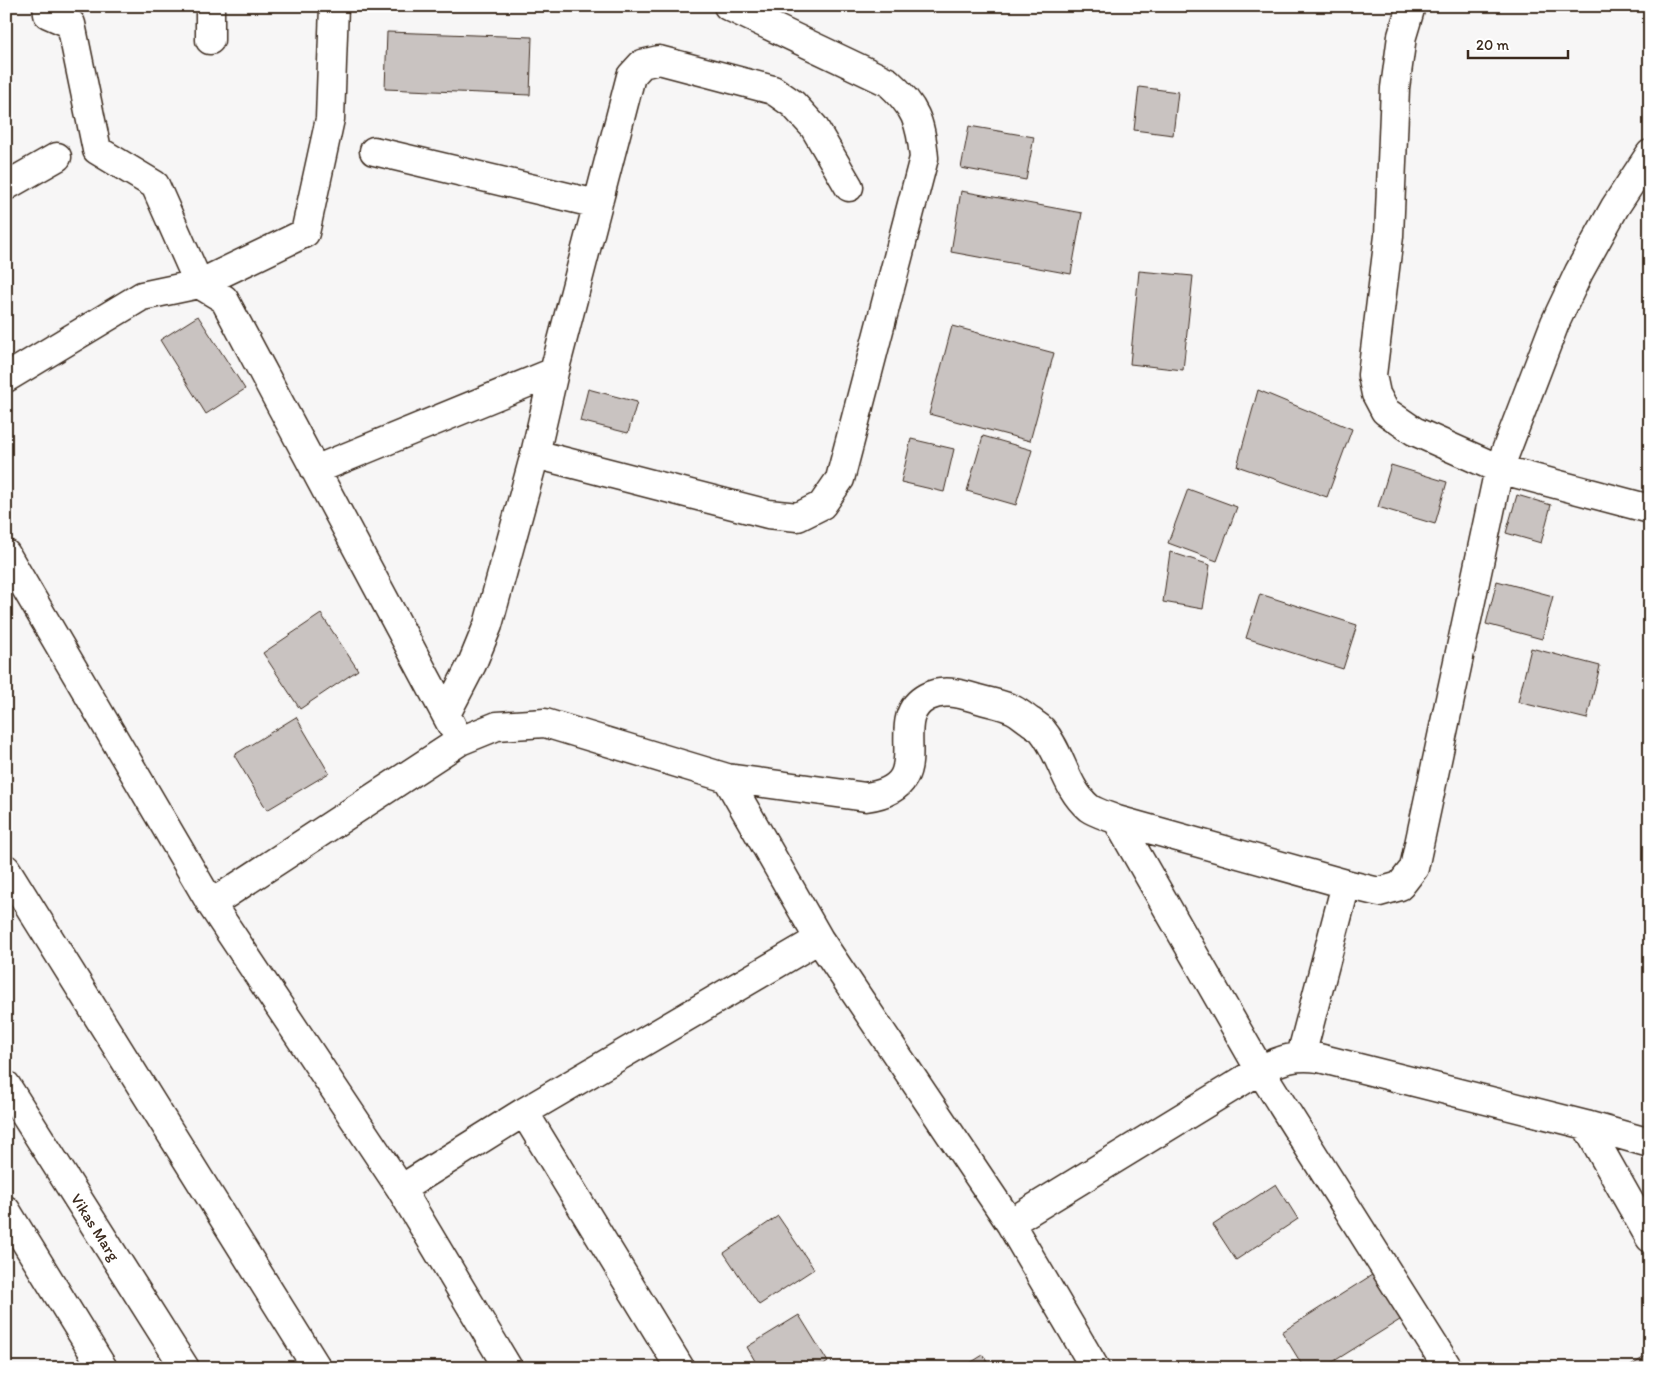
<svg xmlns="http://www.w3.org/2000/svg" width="1656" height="1374" viewBox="0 0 1656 1374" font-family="Itim,sans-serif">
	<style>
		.building { fill: #c9c3c1; stroke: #3b2a1e }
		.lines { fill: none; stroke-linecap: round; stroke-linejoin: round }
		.minor-casing { stroke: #3b2a1e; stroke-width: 31 }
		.major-casing { stroke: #3b2a1e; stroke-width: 31 }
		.minor { stroke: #fff; stroke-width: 28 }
		.major { stroke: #fff; stroke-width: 28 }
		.labels { text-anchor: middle; stroke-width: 4; stroke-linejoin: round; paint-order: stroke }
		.street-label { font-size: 16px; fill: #3b2a1e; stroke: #fff }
	</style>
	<rect width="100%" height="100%" fill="#f7f6f6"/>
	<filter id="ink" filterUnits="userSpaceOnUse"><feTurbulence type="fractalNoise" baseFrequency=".02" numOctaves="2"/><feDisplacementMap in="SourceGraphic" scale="10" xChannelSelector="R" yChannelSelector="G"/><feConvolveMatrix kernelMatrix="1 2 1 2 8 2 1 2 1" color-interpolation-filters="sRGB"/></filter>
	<g filter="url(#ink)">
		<!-- building -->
		<path class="building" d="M387,32L532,37L530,95L385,89Z
			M1139,87L1178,92L1173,135L1134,130Z
			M969,126L1034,137L1026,180L961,168Z
			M961,191L1082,213L1071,274L951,252Z
			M1139,271L1193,276L1183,370L1130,364Z
			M198,316L245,389L206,414L160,340Z
			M952,326L1054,353L1030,441L929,414Z
			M588,389L637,402L628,433L580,421Z
			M1258,390L1352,429L1327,497L1237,466Z
			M983,436L1032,450L1016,505L967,491Z
			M911,439L954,449L944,492L901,482Z
			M1391,465L1447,482L1435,524L1378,507Z
			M1188,489L1237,507L1217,561L1168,543Z
			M1517,495L1551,505L1541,543L1506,533Z
			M1170,552L1210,565L1203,609L1163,602Z
			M1497,581L1553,596L1542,639L1486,624Z
			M1260,594L1357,625L1343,669L1246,638Z
			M321,614L358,670L300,709L263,653Z
			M1531,648L1600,666L1587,719L1518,702Z
			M296,717L329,773L267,810L234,755Z
			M1276,1184L1298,1219L1236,1260L1213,1225Z
			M778,1216L814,1269L759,1305L724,1253Z
			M1375,1273L1403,1318L1323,1368H1304L1282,1332Z
			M799,1315L828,1362L819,1368H759L747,1347Z
			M1650,1353V1368H1628Z
			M983,1355L991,1368H962Z"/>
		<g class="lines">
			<!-- minor casing -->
			<g class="minor-casing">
				<path id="minor" d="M47,6L48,14L71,24L97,150L155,185L199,284L305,233L330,119L334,6
					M1411,6L1402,36L1395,88L1389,236L1372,375L1376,394L1385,411L1414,431L1499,469L1650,509
					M210,40V6
					M374,151L597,204
					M6,186L57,157
					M6,378L142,296L199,284L224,299L452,726
					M535,454L768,514L798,517L822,505L840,479L924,158C921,122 915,106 888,82L728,6
					M315,470L554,372
					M6,554L211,904L401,1189L508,1368
					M446,714L472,664L488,625L535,454L554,372L631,76L642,64L659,60L773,90L793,104L814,127L849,187
					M727,778L819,939L1010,1223L1095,1368
					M1117,820L1260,1070L1448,1368
					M6,869L317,1368
					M211,904L460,741L497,726L545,723L727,778L866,797C943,786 882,721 927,697C942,689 959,693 975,698C987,702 1003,704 1014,710C1020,713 1025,718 1030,721C1034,724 1039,727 1042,730C1062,754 1065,788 1089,808C1096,813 1108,816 1117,820L1346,884L1379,892L1400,886L1414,868L1499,469L1555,323L1579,272L1615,207L1650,154
					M1301,1056L1346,884
					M524,1112L680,1368
					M1586,1125L1650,1238
					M401,1189L524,1112L819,939
					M1010,1223L1260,1070C1281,1059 1296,1055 1319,1058L1586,1125L1650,1143"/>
			</g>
			<!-- major casing -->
			<g class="major-casing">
				<g id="major">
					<path id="s1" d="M6,1085L185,1368"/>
					<path d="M6,1210L103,1368"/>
				</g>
			</g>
			<!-- minor -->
			<use href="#minor" class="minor"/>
			<!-- major -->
			<use href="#major" class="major"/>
		</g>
	</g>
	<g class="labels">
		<!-- street labels -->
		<g class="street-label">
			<text dy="6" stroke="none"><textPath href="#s1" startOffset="168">Vikas Marg</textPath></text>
		</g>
	</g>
	<!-- margin -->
	<rect width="1656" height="1374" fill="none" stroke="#fff" stroke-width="25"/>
	<rect x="12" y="12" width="1631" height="1349" fill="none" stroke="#3b2a1e" stroke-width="2" filter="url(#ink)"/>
	<!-- scale -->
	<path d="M1468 50v8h100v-8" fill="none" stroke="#3b2a1e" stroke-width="2.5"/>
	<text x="1476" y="50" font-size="15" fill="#3b2a1e" stroke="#ffffff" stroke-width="4" paint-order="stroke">20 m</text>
</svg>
